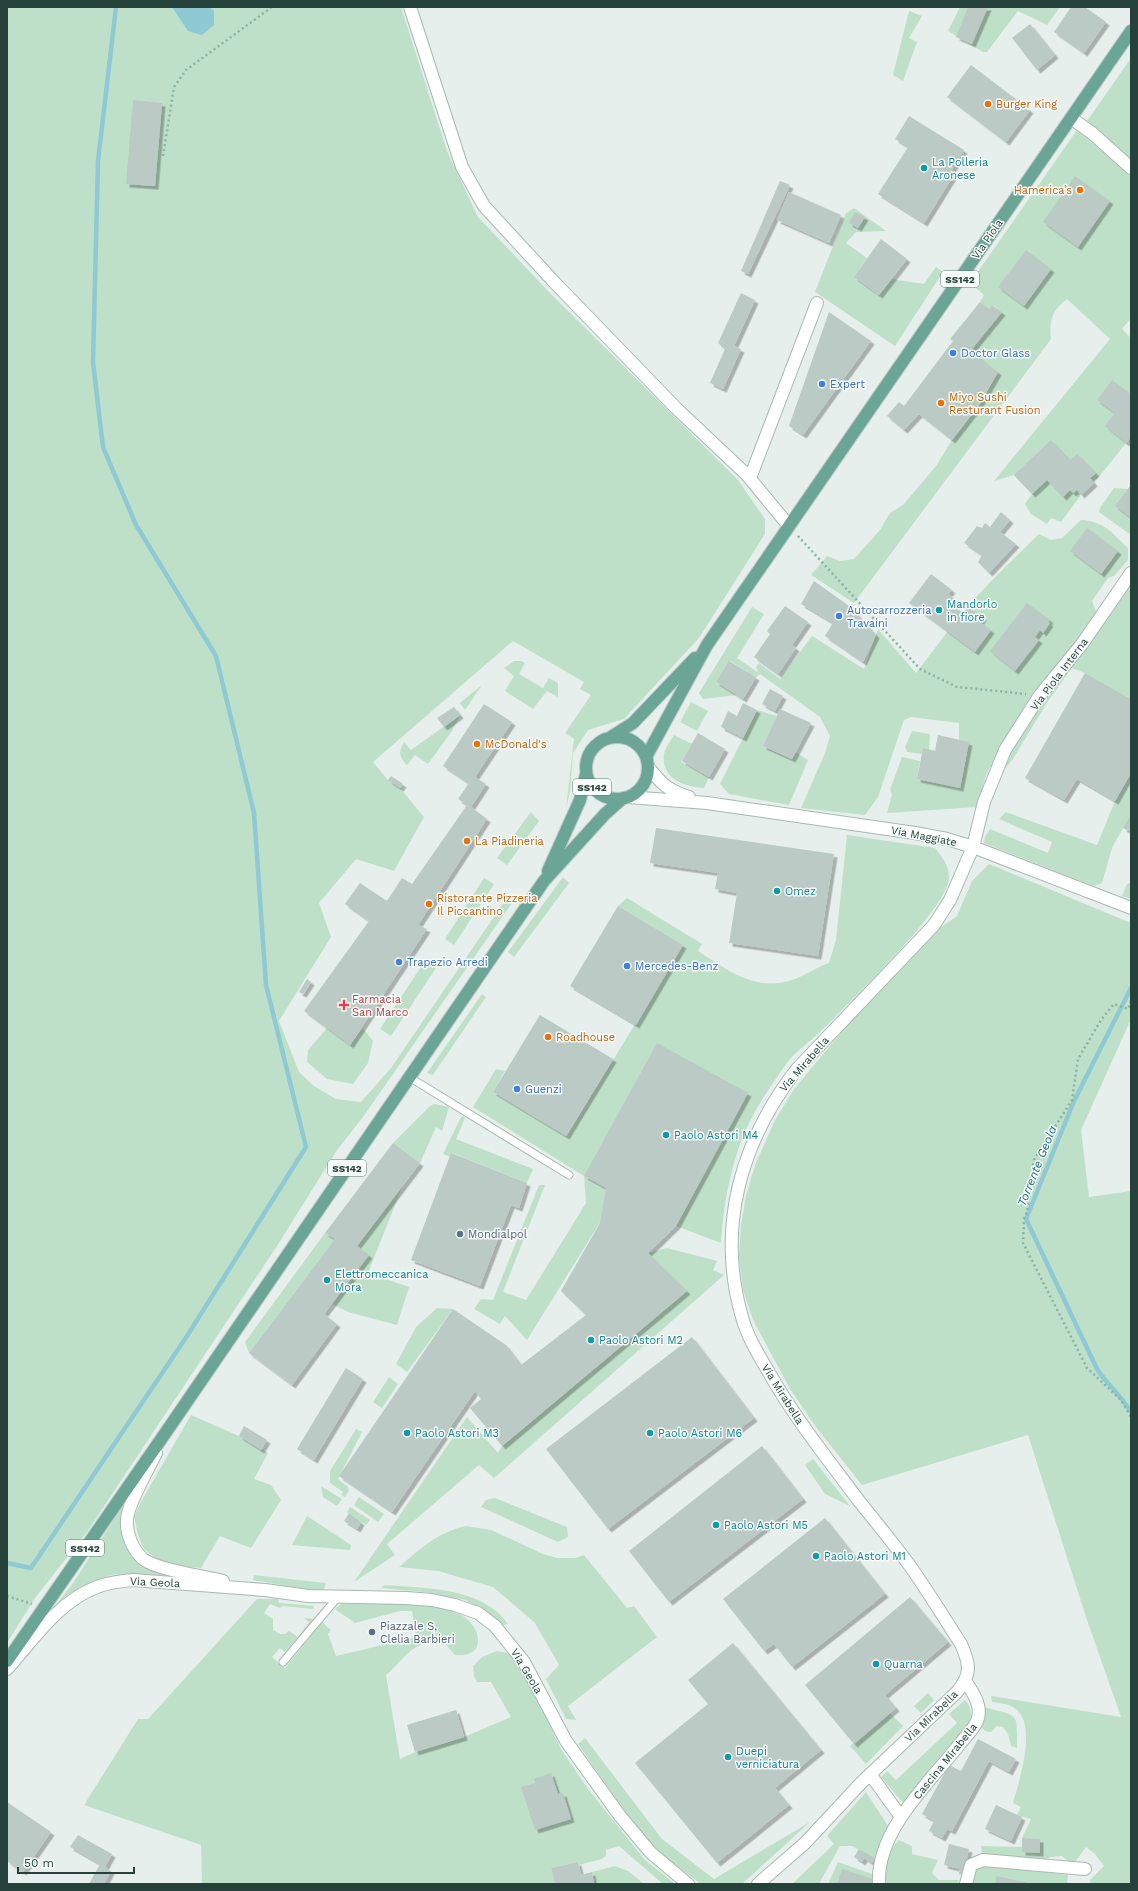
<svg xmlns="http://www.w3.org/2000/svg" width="1138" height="1891" viewBox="0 0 1138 1891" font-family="'Work Sans',sans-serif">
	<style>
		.green { fill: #bfe0c8 }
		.water { fill: #8ec9d4 }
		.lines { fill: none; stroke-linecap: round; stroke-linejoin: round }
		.stream { stroke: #8ec9d4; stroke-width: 4.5 }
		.building { fill: #bbcac4; filter: url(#shadow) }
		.service-casing { stroke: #a8b8b2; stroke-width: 9 }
		.minor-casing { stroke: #a8b8b2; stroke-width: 14 }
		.tertiary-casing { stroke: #a8b8b2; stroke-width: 14 }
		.primary-casing { stroke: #c2cac8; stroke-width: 14 }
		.path { stroke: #86b3a5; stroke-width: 2.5; stroke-dasharray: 2 3; stroke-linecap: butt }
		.service { stroke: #fff; stroke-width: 7 }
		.minor { stroke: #fff; stroke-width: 12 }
		.tertiary { stroke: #fff; stroke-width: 12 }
		.primary { stroke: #6aa596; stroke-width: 12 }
		.food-dot { fill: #e8710a; stroke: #f7fbf9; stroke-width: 1.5 }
		.culture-dot { fill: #0f9aa8; stroke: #f7fbf9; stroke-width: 1.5 }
		.shop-dot { fill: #3f7fe0; stroke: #f7fbf9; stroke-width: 1.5 }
		.health-dot { fill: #e0444e; stroke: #f7fbf9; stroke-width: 1.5 }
		.service-dot { fill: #5c6f8a; stroke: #f7fbf9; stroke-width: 1.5 }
		.labels { text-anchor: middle; stroke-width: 3; stroke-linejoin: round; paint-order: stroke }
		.shield { fill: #f7fbf9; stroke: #637a73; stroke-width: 1 }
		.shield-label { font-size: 10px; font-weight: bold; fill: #24423a }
		.food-label { font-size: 11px; fill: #c56008; stroke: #f7fbf9; text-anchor: start }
		.culture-label { font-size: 11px; fill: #0d838f; stroke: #f7fbf9; text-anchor: start }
		.street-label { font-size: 11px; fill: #24423a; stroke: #f7fbf9 }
		.shop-label { font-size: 11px; fill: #366cbe; stroke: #f7fbf9; text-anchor: start }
		.health-label { font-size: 11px; fill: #be3a42; stroke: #f7fbf9; text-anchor: start }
		.service-label { font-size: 11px; fill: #4e5e75; stroke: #f7fbf9; text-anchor: start }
		.water-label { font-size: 12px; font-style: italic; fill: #1c6f80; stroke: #f7fbf9 }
	</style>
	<defs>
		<filter id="shadow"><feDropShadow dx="3.5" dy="3.5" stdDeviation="0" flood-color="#0004"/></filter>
	</defs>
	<rect width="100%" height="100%" fill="#e6efeb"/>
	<!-- green -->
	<path class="green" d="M7,7H401L447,151L478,217L549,292L738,480L765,519V534L699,638L624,719L588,730L573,753L570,791L566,809L574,739L565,733L591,695L580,689L584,682L513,641L373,762L388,780L400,788L424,817L394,871L356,859L319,903L331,937L279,1021L299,1072L314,1086L336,1099L361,1102L391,1068L506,899L512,903L363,1117L337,1150L277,1246L87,1532L35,1598L7,1643Z
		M960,7H1060L1047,25L1018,11L987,52H983L948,31Z
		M909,11L922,16L909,38L917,42L903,81L893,75Z
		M1131,58V161L1085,124Z
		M1077,130L1131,176V318L1122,329L1131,338V437L1094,483L1081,495L1061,522L1051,518L1047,524L1031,514L1025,504L1032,494L1014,475L994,481L1110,339L1067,299C1052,310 1049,321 1051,339L854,603L811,575L827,556L840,561L854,559L880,530L890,513L904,504L936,466L952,440L979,405L998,372L971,350L1002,312L993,305L989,309L980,302L984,295L970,283Z
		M854,208L886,231L856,232L846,243L867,258L854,277L879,295L892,279L924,284L936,267L943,272L895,346L815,292L846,213Z
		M1131,485V535L1099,512L1100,508L1114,488L1128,489Z
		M1081,520C1104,521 1112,533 1128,548V560L1114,576L1108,578L1092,601L1097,614L1084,633L1028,701L998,752L986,775L977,807L887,813L892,794L890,790L902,757L920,761L917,779L960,787L969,742L959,740V723L911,717L904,720L878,797L865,815L801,808L825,753L830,736L820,717L760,674L756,677L730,661L716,682L737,695L703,699L699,693L752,607L764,614L737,658L759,673L756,667L759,663L780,679L812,636L864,669L878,629L916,673L964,610L996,576L1039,534L1051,540L1062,538Z
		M1131,583V699L1085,673L1072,668L1048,701L1013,759L1003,771L1008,753L1044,695Z
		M514,661H521L525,663L519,674L543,688L549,678L558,683V697L547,691L533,709L505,691L514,676L504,668Z
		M482,685L465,710L460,703Z
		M691,702L708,711L697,731L680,722Z
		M757,710L777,716L763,746L791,759L795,752L808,760L789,805L729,794L720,784Z
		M460,715L452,731L428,764L415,755L407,765C399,757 398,752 404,742L411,750Z
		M912,731L930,734L929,750L923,749L922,754L907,752L905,747Z
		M674,735L692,744L681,762L709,777L704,788C684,787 661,779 664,754C665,748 671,740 674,735Z
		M1131,773V814L1112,848L1102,883L1094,886L984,843L985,837L990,829L1048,853L1052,842L999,819L1006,812L1097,845L1115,801Z
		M531,812L539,821L507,865L497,858Z
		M847,835L935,848C942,857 949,865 949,877C951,906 843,1009 819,1033C808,1043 794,1053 786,1064C776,1079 765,1094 756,1110C733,1150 724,1198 721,1243L676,1226L609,1208L527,1340L505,1316L500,1324L474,1309L481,1299L493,1300L539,1185H545L503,1292L526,1300L586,1203L584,1176L473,1107L496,1069L505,1071L493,1092L567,1136L683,945L618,906L627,898L702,944L698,951C726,969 754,991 789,981C803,977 815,968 829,963L836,940Z
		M989,864L1131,923V1019L1081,1130L1089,1197L1131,1191V1884H1090V1880L1104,1866L1095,1854L1086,1847L1075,1862H1069L1062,1856L1051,1857L1043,1860L982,1855L981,1846L1022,1847V1838L1031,1819L1017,1815L1021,1807L1013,1803C1019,1781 1039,1721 1013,1707C1008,1704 999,1703 992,1702L991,1696L1121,1717L1086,1617L1028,1435L862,1485L816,1427L790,1389L753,1320L743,1290L739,1257L741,1225L746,1196L755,1165L775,1120L794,1089L912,948L957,916L972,881Z
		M563,877L569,883L514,957L508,952Z
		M484,878L494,884L454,945L445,939Z
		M1131,883V899L1122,896L1127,884Z
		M425,961L436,968L391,1036L380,1029Z
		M482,994L486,997L433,1075L427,1073Z
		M327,1028L350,1045L363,1028L373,1041L368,1063L353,1084L327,1079L307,1062L308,1050Z
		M434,1104L449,1107L442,1131L436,1127L420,1163L393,1143L430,1106Z
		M464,1116L465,1118L456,1139L533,1169L527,1183L452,1153L450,1157L443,1154L461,1117Z
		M403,1185L368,1273L409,1287L397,1325L348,1312L332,1304L368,1255L357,1246Z
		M325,1233L335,1239L249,1353L245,1342Z
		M667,1248L717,1261L713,1270L724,1275L494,1478L479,1465L387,1544L395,1555L354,1582L467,1417L498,1453L502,1446L687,1291L648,1253Z
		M437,1308L453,1309L407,1372L396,1364L416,1327Z
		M389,1377L398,1384L382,1408L373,1402Z
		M191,1415L239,1436L268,1453L254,1479L271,1485L281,1500L251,1548L220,1536L201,1568L179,1566L155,1558L144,1549L138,1535L134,1517L142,1500Z
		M356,1429L362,1432L338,1479L348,1487L349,1490L345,1497L341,1495L343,1492L330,1483V1471Z
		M813,1459L850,1506L825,1494L805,1465Z
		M321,1486L342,1499L337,1506L323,1497Z
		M359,1497L384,1514L378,1522L354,1505Z
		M495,1498L567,1527L568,1537L558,1542L481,1507L486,1500Z
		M122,1507C122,1529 121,1550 140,1564C147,1569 158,1572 165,1575C148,1575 129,1572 112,1575C90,1580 70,1598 52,1610L73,1583Z
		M350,1507L370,1520L366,1525L347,1512Z
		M307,1516L351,1545L350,1550L292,1545Z
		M466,1526L491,1530L543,1554L557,1558H575L584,1555L627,1608L634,1606L657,1637L568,1706L576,1720L566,1719L546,1679L559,1665L535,1623L493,1587L438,1571L399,1567C420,1549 438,1532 466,1526Z
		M254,1575L326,1583L323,1592L253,1580Z
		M385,1585C424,1588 483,1587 508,1624L504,1625L466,1600L425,1592L381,1588Z
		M257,1599H278L279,1603L314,1606L313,1609L283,1606L280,1608L270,1604L264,1613L273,1619V1630L280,1634H285L289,1631L298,1637L309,1622L304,1618L315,1619L300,1638L298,1637L285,1652L280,1648L272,1657L285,1668L322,1622L331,1630L328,1634L336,1656L416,1637L412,1611H400L355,1623L335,1609L341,1604C376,1604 426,1600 459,1614C482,1624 488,1659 455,1655L443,1641C411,1641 407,1657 386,1675L400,1759L415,1752L464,1737L511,1717L491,1682H477L474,1676L473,1666L482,1657L497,1651L507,1653L515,1657L530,1683L561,1749L588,1789L645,1860L673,1882V1884H663L619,1846L606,1850V1856L602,1859L579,1865L578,1862L551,1868L555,1884H202L201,1845L84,1805L138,1719H148Z
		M928,1693L934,1700L921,1713L914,1706Z
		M965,1700C972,1707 972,1717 969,1725L904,1804L881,1777L887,1771L896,1780L957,1723L949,1714Z
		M984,1707C1020,1717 1017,1711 1017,1748L1011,1746L1008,1734L1003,1727L997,1726L991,1732L985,1731L981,1727Z
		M890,1713L903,1726L866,1764L850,1746Z
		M585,1738L662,1839L714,1879L810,1822L742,1884H701L655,1850L621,1807L578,1744Z
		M866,1792L890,1829L875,1858L852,1846H840L819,1884H792L834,1844L827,1836Z
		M899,1840L912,1846V1854L938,1860L932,1873L939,1880H959L958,1884H883C886,1868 887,1851 899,1840Z
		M838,1862L875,1875L876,1884H828Z
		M987,1865L1068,1875L1067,1884H1026V1882L996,1877L995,1884H972L973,1872L978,1868Z
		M615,1866L628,1871L644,1884H594L592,1872Z"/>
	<!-- water -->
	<path class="water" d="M172,7H210L214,11V25L202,35L188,31Z"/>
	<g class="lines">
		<!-- stream -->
		<path class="stream" d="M1131,988L1074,1101L1026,1219L1097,1369C1107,1384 1121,1396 1131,1412
			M7,1563L31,1568L187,1336L306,1147L266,985L254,813L216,656L136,525L103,447L93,362L98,161L116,7"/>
	</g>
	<!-- building -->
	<path class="building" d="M968,7H988L972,44L956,37Z
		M1071,7H1085L1106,22L1084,53L1054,32Z
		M1030,24L1055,55L1037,70L1012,38Z
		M971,65L1030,110L1006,142L947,97Z
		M133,100L162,103L155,186L126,184Z
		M909,116L964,150L951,171L955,173L924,223L878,194L908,147L895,139Z
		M1075,176L1110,201L1078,247L1043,222Z
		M780,181L790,185L748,274L741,271Z
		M789,192L841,215L829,243L777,220Z
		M855,212L865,217L858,228L849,223Z
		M881,239L907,259L879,295L854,277Z
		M1026,250L1051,269L1024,306L998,287Z
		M741,293L755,300L734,346L741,349L723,389L710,383L725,349L718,343Z
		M980,302L989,309L992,305L1002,312L971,350L998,372L979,405L952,440L919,414L904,430L887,416L899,402L904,406L953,341L950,339Z
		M829,312L871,341L803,435L789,426Z
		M1112,380L1131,394V437L1126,443L1105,426L1115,413L1097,400Z
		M1051,440L1070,460L1077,454L1096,473L1090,478L1094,483L1081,495L1077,490L1073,493L1070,490L1063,497L1047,480L1032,494L1014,475Z
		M1131,485V518L1115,506Z
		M1001,512L1010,520L1000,532L1016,544L989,573L978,562L982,555L964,543L977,526L982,528L985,523L990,527Z
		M1087,528L1118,551L1101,574L1070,551Z
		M931,574L952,590L948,594L956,600L953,605L963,613L968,607L983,617L980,622L991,630L975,652L909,603Z
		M814,581L852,608L876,635L863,662L825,636L833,623L801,604Z
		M1027,603L1050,620L1048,622L1050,623L1043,633L1040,630L1035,637L1039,640L1015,671L990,651Z
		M785,606L808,622L792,645L796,648L778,674L754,657L770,634L767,631Z
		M729,661L756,677L743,699L716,682Z
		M1085,673L1131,699V773L1115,801L1077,779L1064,800L1025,778Z
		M770,689L783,696L775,711L762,704Z
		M743,703L757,710L743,738L721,727L728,711L737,716Z
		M484,704L512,722L475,777L486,784L471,807L487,819L418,925L427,929L350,1045L304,1011L369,921L345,904L360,883L387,901L402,878L412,884L467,805L458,799L469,783L443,766Z
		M454,707L460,715L444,727L437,718Z
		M780,709L811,723L792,759L763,746Z
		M698,733L725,749L709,777L682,761Z
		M938,735L969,742L960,788L917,779L923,748L935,751Z
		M391,776L403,784L400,788L388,780Z
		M1131,814V832L1123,828Z
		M656,828L834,854L818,956L729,943L737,893L715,889L718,873L650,863Z
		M618,906L683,945L636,1025L570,986Z
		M307,979L311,982L303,994L299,992Z
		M540,1015L613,1059L566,1136L493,1092Z
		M657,1043L748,1093L676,1226L648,1253L687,1291L502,1446L470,1408L481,1399L475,1391L392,1512L339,1476L453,1309L506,1345L521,1365L586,1315L561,1291L600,1223L606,1188L584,1176Z
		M393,1143L420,1163L357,1246L369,1255L324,1314L337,1324L292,1385L249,1353L335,1239L325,1233Z
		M451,1153L527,1183L519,1208L511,1205L480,1286L411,1260Z
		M692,1337L754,1418L608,1529L546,1449Z
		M346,1368L363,1379L314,1460L297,1449Z
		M244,1426L267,1440L261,1450L239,1436Z
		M762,1446L803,1499L669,1602L629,1551Z
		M349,1513L361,1522L357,1529L344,1521Z
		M825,1518L885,1594L792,1667L774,1644L764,1651L723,1599Z
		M910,1597L948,1642L885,1695L896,1708L854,1744L805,1685Z
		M733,1643L821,1750L775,1788L789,1805L717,1863L635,1763L708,1704L688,1680Z
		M456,1710L464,1737L415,1752L407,1725Z
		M978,1739L1016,1759L1009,1772L989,1761L952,1831L947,1829L942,1838L929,1831L934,1821L922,1814L949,1765L961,1771Z
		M551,1773L558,1794L563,1793L571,1819L535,1830L521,1787L535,1783L534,1779Z
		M7,1802L51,1832L23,1872L7,1861Z
		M996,1805L1022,1817L1011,1841L985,1829Z
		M78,1835L112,1854L105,1867L111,1871L104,1884H89L100,1864L70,1847Z
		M1022,1838L1040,1839V1853L1022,1852Z
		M949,1844L969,1849L963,1875L959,1874L960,1869L944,1865Z
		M859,1849L875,1858L872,1863L864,1858L862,1862L854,1857Z
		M578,1862L581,1875L592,1872L594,1884H555L551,1868Z
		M842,1869L873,1879L872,1884H837Z
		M996,1876L1026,1882V1884H995Z"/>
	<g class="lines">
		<!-- service casing -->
		<g class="service-casing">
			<path id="service" d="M409,1077L569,1175
				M283,1662L338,1597"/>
		</g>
		<!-- minor casing -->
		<g class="minor-casing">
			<path id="minor" d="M410,7L462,167L484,206L555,283L676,408L747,475L789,526
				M1071,118L1092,133L1131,168
				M750,478L817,303
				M870,1774L901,1817
				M758,1884L805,1843L862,1782L957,1692C972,1674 970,1664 961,1644C944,1618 928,1591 910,1566C894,1544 876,1522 859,1501C827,1458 794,1417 768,1371C758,1354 747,1336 742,1317C716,1227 741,1141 797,1069L934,925L950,900L973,847L984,802L1005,750L1040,695L1082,644L1131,573
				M879,1884C876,1831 929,1783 959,1745C964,1738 974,1729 977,1721C983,1706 973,1693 966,1682
				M966,1884L971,1865L983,1860L1085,1869"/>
		</g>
		<!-- tertiary casing -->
		<g class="tertiary-casing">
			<path id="tertiary" d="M648,767C662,784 667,790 689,797
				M628,797L707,803L915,833L947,839L973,847L1131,908
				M156,1453C149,1468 127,1505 127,1520C126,1534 133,1550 143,1559C158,1570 203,1576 223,1581
				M7,1669C33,1640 59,1601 97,1587C109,1582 121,1581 133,1580L265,1590L308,1596L406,1598L432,1600L455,1605L478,1613L495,1626L524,1662L566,1741L620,1816L651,1853L688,1884"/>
		</g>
		<!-- primary casing -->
		<g class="primary-casing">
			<path id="primary" d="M586 768a31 31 0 1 1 62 0a31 31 0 1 1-62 0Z
				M611,737L633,723L695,658
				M646,757L707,645L1131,31
				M548,871L580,800L586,774
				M7,1661L164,1435L544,881L605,814L623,798"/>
		</g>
		<!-- path -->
		<path class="path" d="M163,156L174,87L186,70L272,7
			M798,536L920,669L957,687L1026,694
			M1131,1001L1128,1009L1114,1004L1101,1020L1078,1059L1072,1100L1034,1160L1027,1212L1024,1219L1023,1243L1087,1368L1121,1400L1131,1417
			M7,1596L32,1604"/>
		<!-- service -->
		<use href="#service" class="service"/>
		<!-- minor -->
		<use href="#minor" class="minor"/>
		<!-- tertiary -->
		<use href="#tertiary" class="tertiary"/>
		<!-- primary -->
		<use href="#primary" class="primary"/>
	</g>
	<!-- markers -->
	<g class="food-dot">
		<circle cx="988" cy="104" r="4"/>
		<circle cx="1080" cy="190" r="4"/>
		<circle cx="941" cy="403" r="4"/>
		<circle cx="477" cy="744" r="4"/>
		<circle cx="467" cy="841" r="4"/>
		<circle cx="429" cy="904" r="4"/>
		<circle cx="548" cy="1037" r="4"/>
	</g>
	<g class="culture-dot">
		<circle cx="924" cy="168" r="4"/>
		<circle cx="939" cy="610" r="4"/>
		<circle cx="777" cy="891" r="4"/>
		<circle cx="666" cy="1135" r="4"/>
		<circle cx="327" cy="1280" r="4"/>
		<circle cx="591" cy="1340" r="4"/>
		<circle cx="407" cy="1433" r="4"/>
		<circle cx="650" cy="1433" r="4"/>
		<circle cx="716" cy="1525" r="4"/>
		<circle cx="816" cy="1556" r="4"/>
		<circle cx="876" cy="1664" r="4"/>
		<circle cx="728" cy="1757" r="4"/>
	</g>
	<g class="shop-dot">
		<circle cx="953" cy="353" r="4"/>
		<circle cx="822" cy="384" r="4"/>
		<circle cx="839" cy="616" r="4"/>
		<circle cx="399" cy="962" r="4"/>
		<circle cx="627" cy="966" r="4"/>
		<circle cx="517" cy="1089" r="4"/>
	</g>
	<path class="health-dot" d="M342 999h4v4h4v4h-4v4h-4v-4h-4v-4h4z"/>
	<g class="service-dot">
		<circle cx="460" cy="1234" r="4"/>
		<circle cx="372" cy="1632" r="4"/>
	</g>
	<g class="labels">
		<!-- shield labels -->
		<g class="shield">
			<rect x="941" y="271" width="38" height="16" rx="3"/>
			<rect x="573" y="779" width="38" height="16" rx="3"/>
			<rect x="328" y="1160" width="38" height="16" rx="3"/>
			<rect x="66" y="1540" width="38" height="16" rx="3"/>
		</g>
		<g class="shield-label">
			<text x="960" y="283">SS142</text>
			<text x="592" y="791">SS142</text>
			<text x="347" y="1172">SS142</text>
			<text x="85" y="1552">SS142</text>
		</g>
		<!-- food labels -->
		<g class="food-label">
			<text x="996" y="108">Burger King</text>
			<text x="1072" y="194" text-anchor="end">Hamerica’s</text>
			<text x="949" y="401">Miyo Sushi<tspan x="949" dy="13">Resturant Fusion</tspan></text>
			<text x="485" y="748">McDonald's</text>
			<text x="475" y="845">La Piadineria</text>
			<text x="437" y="902">Ristorante Pizzeria<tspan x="437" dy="13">Il Piccantino</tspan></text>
			<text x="556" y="1041">Roadhouse</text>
		</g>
		<!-- culture labels -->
		<g class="culture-label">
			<text x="932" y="166">La Polleria<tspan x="932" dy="13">Aronese</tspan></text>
			<text x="947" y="608">Mandorlo<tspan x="947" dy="13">in fiore</tspan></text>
			<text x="785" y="895">Omez</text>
			<text x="674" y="1139">Paolo Astori M4</text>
			<text x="335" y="1278">Elettromeccanica<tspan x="335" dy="13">Mora</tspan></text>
			<text x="599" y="1344">Paolo Astori M2</text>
			<text x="415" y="1437">Paolo Astori M3</text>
			<text x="658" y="1437">Paolo Astori M6</text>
			<text x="724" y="1529">Paolo Astori M5</text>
			<text x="824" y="1560">Paolo Astori M1</text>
			<text x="884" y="1668">Quarna</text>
			<text x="736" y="1755">Duepi<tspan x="736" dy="13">verniciatura</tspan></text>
		</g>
		<!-- street labels -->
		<g class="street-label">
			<text transform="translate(987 239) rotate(-55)" y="4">Via Piola</text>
			<text transform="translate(1059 674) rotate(-53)" y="4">Via Piola Interna</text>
			<text transform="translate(924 836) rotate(11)" y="4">Via Maggiate</text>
			<text transform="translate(804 1064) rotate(-49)" y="4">Via Mirabella</text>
			<text transform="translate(783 1394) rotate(58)" y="4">Via Mirabella</text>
			<text transform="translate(155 1582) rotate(3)" y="4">Via Geola</text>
			<text transform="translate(527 1671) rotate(59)" y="4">Via Geola</text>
			<text transform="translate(931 1716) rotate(-44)" y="4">Via Mirabella</text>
			<text transform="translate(945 1761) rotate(-51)" y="4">Cascina Mirabella</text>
		</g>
		<!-- shop labels -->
		<g class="shop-label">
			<text x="961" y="357">Doctor Glass</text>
			<text x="830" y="388">Expert</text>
			<text x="847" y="614">Autocarrozzeria<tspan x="847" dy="13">Travaini</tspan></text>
			<text x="407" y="966">Trapezio Arredi</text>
			<text x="635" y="970">Mercedes-Benz</text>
			<text x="525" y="1093">Guenzi</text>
		</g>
		<!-- health labels -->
		<g class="health-label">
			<text x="352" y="1003">Farmacia<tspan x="352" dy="13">San Marco</tspan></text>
		</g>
		<!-- service labels -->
		<g class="service-label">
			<text x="468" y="1238">Mondialpol</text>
			<text x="380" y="1630">Piazzale S,<tspan x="380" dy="13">Clelia Barbieri</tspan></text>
		</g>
		<!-- water labels -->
		<g class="water-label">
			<text transform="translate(1037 1166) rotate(-68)" y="4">Torrente Geola</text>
		</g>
	</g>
	<!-- border -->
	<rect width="1138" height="1891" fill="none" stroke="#24423a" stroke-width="16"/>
	<!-- scale -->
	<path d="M18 1867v6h116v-6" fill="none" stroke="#24423a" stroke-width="2"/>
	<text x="24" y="1867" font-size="12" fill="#24423a" stroke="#f7fbf9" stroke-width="3" paint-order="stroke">50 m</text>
</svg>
